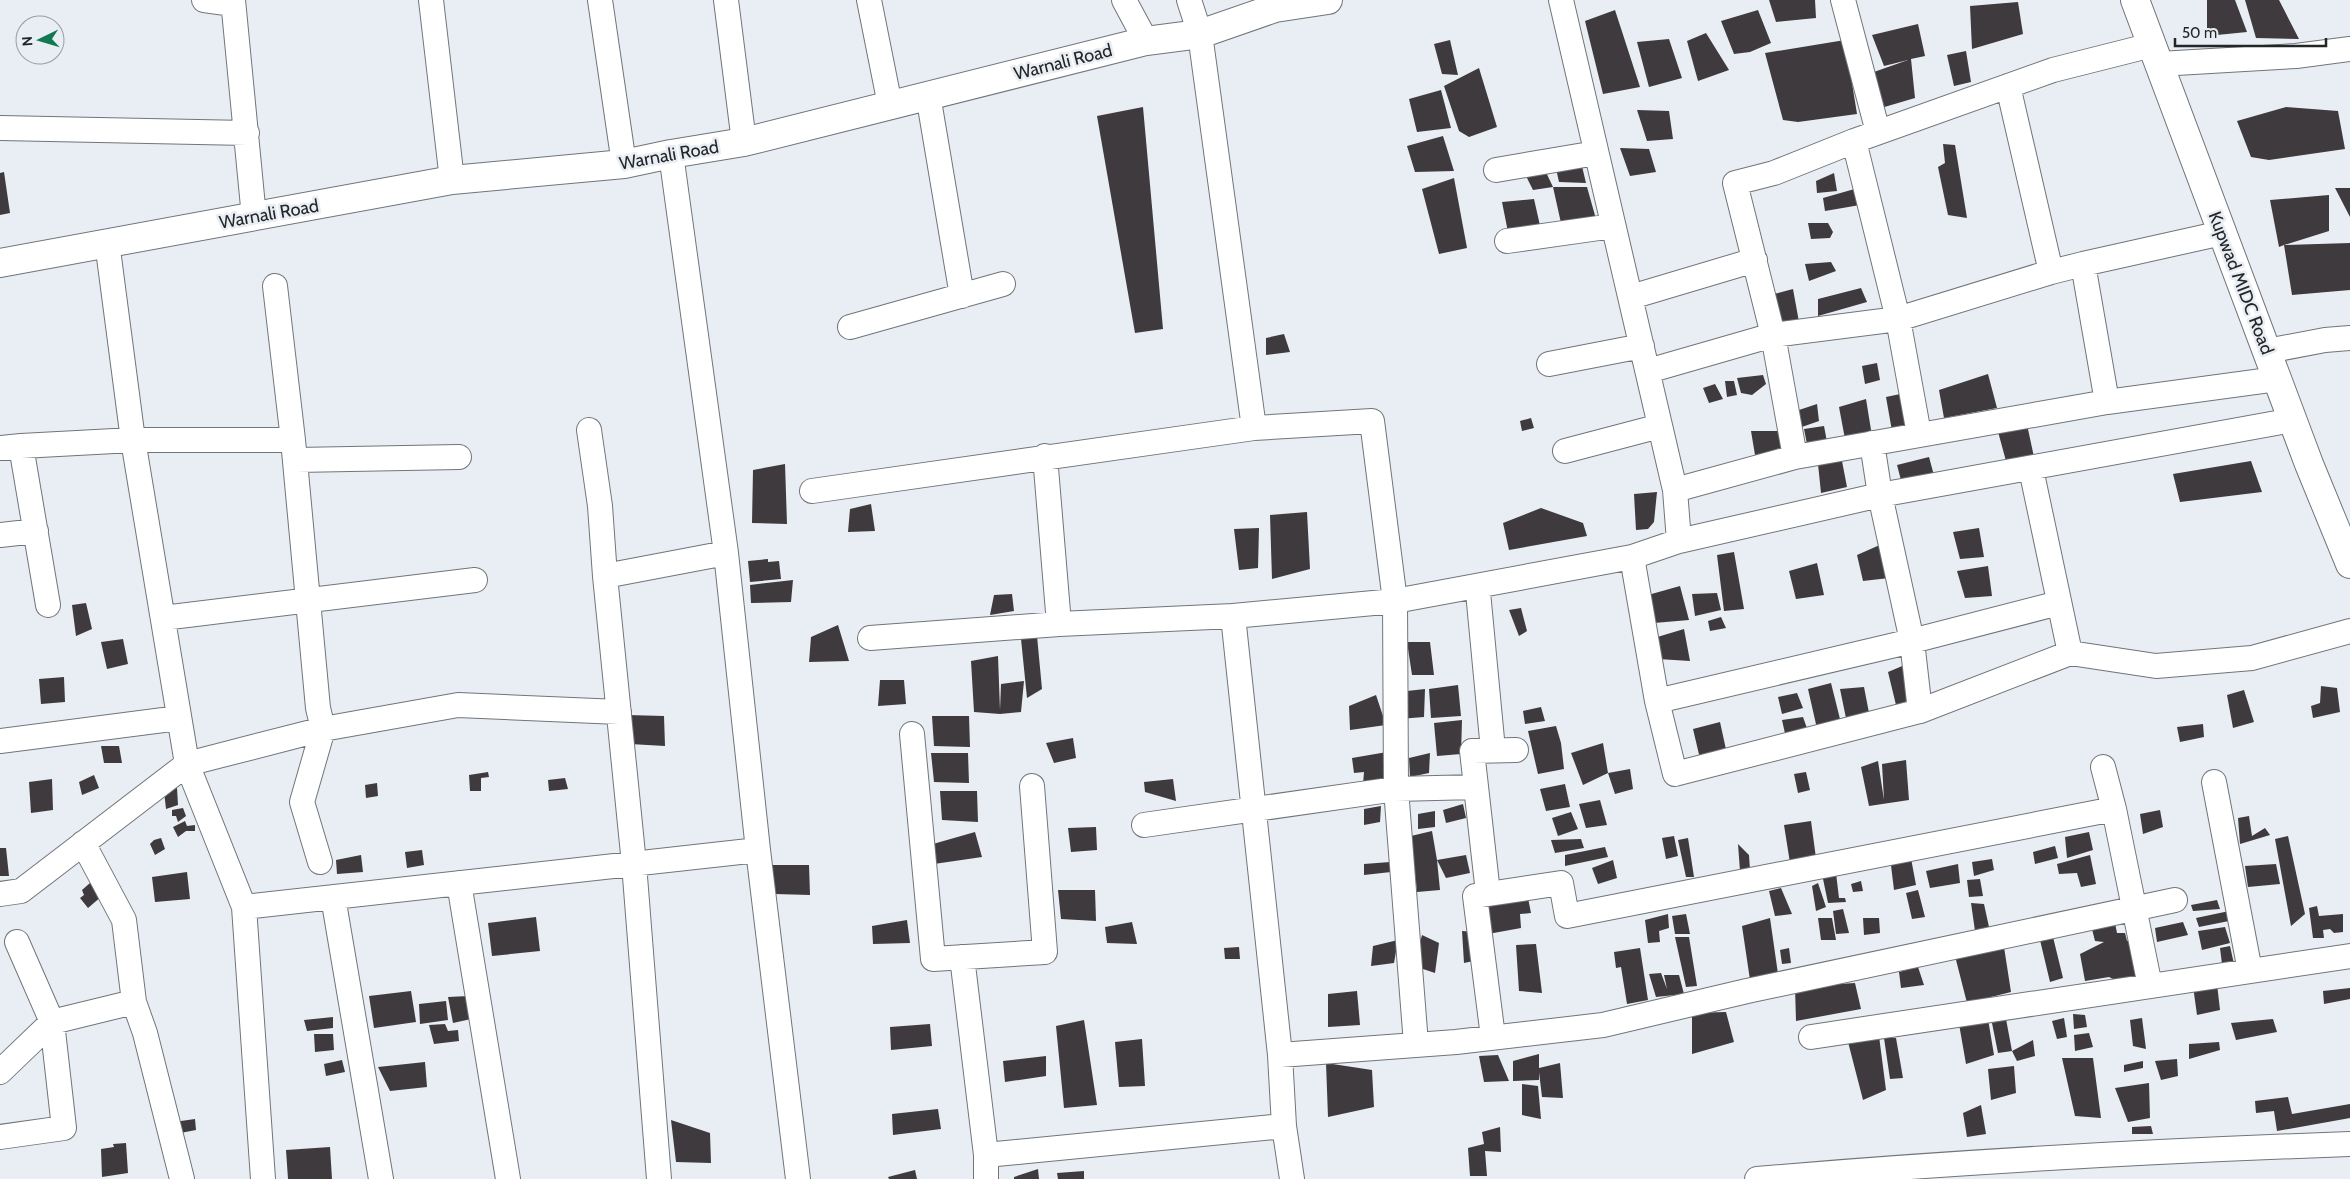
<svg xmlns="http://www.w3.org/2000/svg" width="2350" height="1179" viewBox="0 0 2350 1179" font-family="Cabin,sans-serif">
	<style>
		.building { fill: #3f3a3d }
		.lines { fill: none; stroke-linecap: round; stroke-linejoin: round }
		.street-casing { stroke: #707579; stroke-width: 26 }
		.secondary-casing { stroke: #707579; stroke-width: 30 }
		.primary-casing { stroke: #707579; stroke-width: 30 }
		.street { stroke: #fff; stroke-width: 24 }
		.secondary { stroke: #fff; stroke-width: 28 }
		.primary { stroke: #fff; stroke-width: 28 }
		.labels { text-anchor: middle; stroke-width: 5; stroke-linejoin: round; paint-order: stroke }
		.street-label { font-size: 18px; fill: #232527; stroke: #e8eef3 }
	</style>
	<rect width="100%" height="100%" fill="#e8eef3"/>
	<!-- building -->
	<path class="building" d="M1769,0H1815L1816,18L1776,22Z
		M2207,0H2235L2247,32L2207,36Z
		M2245,0H2279L2299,39L2256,38Z
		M2018,2L2023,34L1972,49L1970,6Z
		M1615,10L1640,87L1603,94L1585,21Z
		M1758,10L1771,43L1750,52L1734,54L1721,21Z
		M1918,24L1925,56L1911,59L1915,98L1881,108L1871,73L1908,60L1884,66L1872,35Z
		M1706,33L1729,70L1698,81L1687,41Z
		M1669,39L1682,78L1649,87L1637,42Z
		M1450,40L1458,75L1442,74L1434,44Z
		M1845,40L1857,114L1798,122L1783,120L1765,53Z
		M1966,51L1971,82L1954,86L1947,55Z
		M1479,68L1497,127L1469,137L1459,131L1444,86Z
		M1441,90L1451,128L1417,132L1409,99Z
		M1143,107L1163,329L1135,333L1097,116Z
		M2286,107L2338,111L2345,149L2269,160L2251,157L2237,121Z
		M1637,110L1669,111L1673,139L1647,141Z
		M1443,136L1454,171L1415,172L1407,146Z
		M1943,144L1955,145L1967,218L1948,215L1938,167L1945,163Z
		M1620,148L1649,149L1656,172L1630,176Z
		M1581,162L1586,183L1559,182L1555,164Z
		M1544,168L1553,187H1587L1596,219L1561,223L1553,187L1533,190L1523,170Z
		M4,172L10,213L0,215V173Z
		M1834,173L1837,191L1817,193L1816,181Z
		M1454,178L1467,248L1439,254L1422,189Z
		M1858,188L1860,205L1825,211L1823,198Z
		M2335,188H2350V217Z
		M2329,195V231L2284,245L2350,243V290L2292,295L2284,245L2279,247L2270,200Z
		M1534,199L1541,230L1508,232L1502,202Z
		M1808,223H1828L1833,232L1830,238L1811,239Z
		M1831,262L1836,271L1809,281L1805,264Z
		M1861,288L1867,302L1818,316V299Z
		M1793,289L1799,322L1782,325L1774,294Z
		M1284,334L1290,352L1266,355V338Z
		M1877,363L1880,380L1865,384L1862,366Z
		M1988,374L1997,408L1944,418L1939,390Z
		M1763,375L1766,384L1752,395L1741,393L1737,378Z
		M1725,381H1734L1737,395L1727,397Z
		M1715,384L1723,399L1709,403L1703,388Z
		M1905,393L1913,427L1892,431L1886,397Z
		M1866,399L1872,436L1845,439L1839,407Z
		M1817,404L1819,421L1799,428L1796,411Z
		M1531,418L1534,428L1522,431L1520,421Z
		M2026,420L2034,457L2006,461L1997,428Z
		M1824,426L1828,447L1808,449L1804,429Z
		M1751,431H1786L1789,450L1755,455Z
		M1929,457L1935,479L1902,484L1897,465Z
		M1842,461L1847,487L1821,493L1818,464Z
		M2251,461L2262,492L2180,502L2173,474Z
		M785,464L787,524L752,523L753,470Z
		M1657,492L1654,522L1648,529L1636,530L1634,494Z
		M871,504L875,531L848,532L850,509Z
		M1541,508L1583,523L1587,536L1509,550L1503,523Z
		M1307,512L1310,569L1272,579L1270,515Z
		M1259,528L1258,568L1239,570L1234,529Z
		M1979,528L1984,557L1960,559L1953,532Z
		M1882,544L1889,578L1863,581L1857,555Z
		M1734,552L1744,609L1724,611L1717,555Z
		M768,559V562L779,561L781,579L750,582L748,561Z
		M1817,563L1824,595L1796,599L1789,571Z
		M1988,566L1992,596L1965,598L1957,571Z
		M793,580L791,602L751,603L750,585Z
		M1680,586L1689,620L1654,623L1648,595Z
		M1717,593L1721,610L1695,616L1692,594Z
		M1012,594L1014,611L990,615L994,595Z
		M86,603L92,629L76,636L72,605Z
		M1521,608L1527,631L1519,636L1509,610Z
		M1721,617L1726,628L1710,631L1708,621Z
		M838,625L849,661L809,662L811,637Z
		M1684,629L1690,661L1658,659L1654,638Z
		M1037,636L1042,689L1027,698L1021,639Z
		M123,639L128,664L107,669L101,642Z
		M1407,642H1430L1434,675H1412Z
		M998,656L1000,710L1001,684L1024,681L1021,712L1000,714L974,712L971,661Z
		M1907,664L1914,699L1896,705L1888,672Z
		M64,677L65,702L41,704L39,679Z
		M880,680H904L906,704L878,706Z
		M1831,683L1842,727L1818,733L1808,689Z
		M1458,685L1461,716L1431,718L1429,689Z
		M2321,686L2337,688L2340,712L2313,718L2311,706L2320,703Z
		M1864,687L1870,718L1847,723L1840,689Z
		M1425,689L1424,717L1399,719L1398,692Z
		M2244,690L2254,722L2233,728L2227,695Z
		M1797,693L1803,708L1782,714L1778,697Z
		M1376,695L1386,725L1350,730L1349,706Z
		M1541,707L1545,721L1525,724L1523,711Z
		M627,715L664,716L665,746L630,744Z
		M932,716H969L970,747L934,746Z
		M1803,717L1809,734L1786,738L1782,720Z
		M1462,720L1461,754L1437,756L1434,723Z
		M1720,722L1727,754L1701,763L1693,729Z
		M2203,724L2204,737L2180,742L2177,727Z
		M1556,726L1561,743L1564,769L1538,774L1528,731Z
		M1073,738L1076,758L1054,763L1046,743Z
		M1603,743L1608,773L1630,769L1633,789L1615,794L1608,773L1583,785L1571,753Z
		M101,746H119L122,763H104Z
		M1387,752L1390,780L1363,784L1364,772L1354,773L1352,758Z
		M931,753H968L969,783L934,782Z
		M1430,753L1429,773L1410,777L1409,758Z
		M1906,760L1909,800L1869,806L1861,767L1878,761L1884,800L1882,764Z
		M488,772L489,777L481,778V791H470L469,775Z
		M1806,772L1810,790L1798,793L1794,774Z
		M94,775L99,788L82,795L79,782Z
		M565,778L568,789L549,791L548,780Z
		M52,779L53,810L31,813L29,782Z
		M1173,779L1176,801L1145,792L1144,782Z
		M377,783L378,796L366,798L365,785Z
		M1565,784L1570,807L1546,811L1540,789Z
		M177,788L178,805L166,809L164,791Z
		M940,791H977L978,822L942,820Z
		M1600,800L1607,825L1586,828L1579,804Z
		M1463,804L1466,818L1446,823L1443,810Z
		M1381,806L1380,822L1364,825V809Z
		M183,808L186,816L178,822L176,816H172V810Z
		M2160,810L2163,827L2143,834L2140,814Z
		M1435,811V827L1418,829V814Z
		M1571,812L1578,829L1558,836L1552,818Z
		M2249,816L2252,836L2265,828L2270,835L2240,844L2238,818Z
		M185,821L187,826L195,825V831H186L178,837L173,827Z
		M1811,821L1816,858L1790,863L1784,825Z
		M1096,827L1097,850L1071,852L1068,828Z
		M1432,831L1437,860L1466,855L1470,873L1446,878L1437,860L1440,890L1417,892L1411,836Z
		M975,832L982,857L934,864L933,844Z
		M2089,832L2093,850L2067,858L2065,837Z
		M1674,836L1678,856L1666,859L1662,838Z
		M2288,836L2305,914L2291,926L2275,839Z
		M161,838L165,849L155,855L150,844L154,840Z
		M1688,838L1694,877H1686L1678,840Z
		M1581,839L1584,848L1555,853L1551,840Z
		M1738,844L1749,855L1750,870L1740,871Z
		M2055,846L2058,858L2035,864L2033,852Z
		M1605,847L1608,857L1565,866V855Z
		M0,848H6L9,876H0Z
		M422,850L424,865L407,868L405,852Z
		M1910,853L1916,885L1894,890L1890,857Z
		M361,855L363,872L337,874L336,860Z
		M2090,855L2096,884L2081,887L2077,873L2059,874L2057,864Z
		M1992,859L1994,870L1974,876L1972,862Z
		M1613,860L1617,878L1598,884L1592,868Z
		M1390,862L1391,872L1364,875V864Z
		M1958,864L1960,883L1930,888L1926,871Z
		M2276,864L2280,884L2248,887L2245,866Z
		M772,865H809L810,895L775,894Z
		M187,872L190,899L155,902L152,877Z
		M1836,873L1839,898H1845L1846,902L1828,903L1822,874Z
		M1980,879L1983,896L1969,897L1967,880Z
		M1861,881L1863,891L1853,892L1851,884Z
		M90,883L102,896L88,908L80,898L84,895L82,890Z
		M1818,883L1826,907L1816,911L1812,886Z
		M1781,888L1792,914L1775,916L1769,891Z
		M1058,890H1095L1096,921L1061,919Z
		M1918,890L1925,917L1912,919L1906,893Z
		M1528,898L1531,913L1520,914L1521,928L1488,934L1487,905Z
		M2217,900L2220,909L2193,911L2191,905Z
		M1971,903L1984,904L1989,927L1975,931Z
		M2317,906L2319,916L2343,914V932L2334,933L2330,929L2323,930L2324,938H2313L2309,908Z
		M1843,909L1849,933L1836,934L1833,911Z
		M2234,910V920L2199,927L2196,918Z
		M1668,914L1669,928L1659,931L1660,942L1648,943L1645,920Z
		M1686,914L1690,934H1675L1672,916Z
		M536,917L540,951L492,956L488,923Z
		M1770,918L1778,974L1750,980L1742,926Z
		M1818,918H1832L1836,940H1821Z
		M1863,918H1879L1880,933L1864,935Z
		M907,920L910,943L873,944L872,926Z
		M1132,922L1137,944L1107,943L1105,927Z
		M2183,922L2188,935L2157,942L2155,928Z
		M2115,923L2117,933H2125L2127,941L2133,940L2136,977L2117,981L2109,977L2085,981L2080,954L2104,942L2095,941L2092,929Z
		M2225,927L2230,943L2202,950L2198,931Z
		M1462,931L1476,932L1478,960L1464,963Z
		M1422,935L1439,943L1435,973L1414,966Z
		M1675,937H1689L1697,986L1686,987Z
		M2053,937L2063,978L2050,982L2040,940Z
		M1398,940L1394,963L1371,966L1373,946Z
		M1536,944L1542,993L1519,991L1516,945Z
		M2230,946L2234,964H2222L2220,948Z
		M1239,947L1240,959H1225L1224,948Z
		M2004,947L2011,992L1967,1003L1955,956Z
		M1640,948L1648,1000L1627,1004L1621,967L1616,968L1614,952Z
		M1789,948L1791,963L1782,964L1780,950Z
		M1918,967L1924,985L1901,988L1899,972Z
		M1661,973L1667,989L1664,975H1679L1684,994L1656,997L1649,974Z
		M1855,983L1861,1009L1796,1021L1795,987Z
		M2217,984L2220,1010L2197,1015L2193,986Z
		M2350,988V999L2324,1004L2323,991Z
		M411,991L416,1022L374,1028L369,996Z
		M1357,991L1360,1025L1328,1027V994Z
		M469,996L471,1019L453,1023L448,997Z
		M446,1001L448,1020L420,1024L419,1004Z
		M1726,1012L1734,1042L1692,1054V1013Z
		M2073,1014L2085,1015L2087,1027L2074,1029Z
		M333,1017V1028L307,1031L304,1020Z
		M2064,1018L2067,1037L2057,1039L2052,1021Z
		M2142,1018L2146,1049L2133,1046L2130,1020Z
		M1988,1019L1994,1055L1966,1064L1959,1024Z
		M2006,1019L2012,1051L1998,1053L1992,1023Z
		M2273,1019L2277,1032L2236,1040L2231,1023Z
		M1084,1020L1097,1105L1064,1108L1056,1026Z
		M445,1024L448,1031L458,1030L459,1041L434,1044L429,1025Z
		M930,1024L932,1046L891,1050L890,1027Z
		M2089,1033L2093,1047L2075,1051L2074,1035Z
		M314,1034H333L334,1050L315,1052Z
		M1879,1036L1886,1090L1863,1100L1848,1042Z
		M1884,1038H1896L1903,1078L1890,1079Z
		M1142,1039L1145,1086L1119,1087L1115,1042Z
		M2033,1040L2035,1056L2017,1061L2012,1051Z
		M2219,1042L2220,1050L2189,1059V1044Z
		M1539,1054V1068L1560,1063L1563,1098L1542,1097L1539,1072V1080L1513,1081V1061Z
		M1498,1055L1509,1081L1484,1082L1479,1056Z
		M1046,1056V1076L1005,1082L1003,1061Z
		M2062,1058H2093L2101,1118L2075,1116Z
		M2177,1059L2178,1076L2161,1080L2155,1061Z
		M342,1060L345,1072L326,1076L324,1064Z
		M2143,1061V1068L2124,1072V1065Z
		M425,1062L427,1087L390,1091L378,1067Z
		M1326,1063L1372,1070L1374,1107L1328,1117Z
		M2014,1066L2016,1093L1991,1100L1988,1069Z
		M2149,1083L2150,1118L2128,1122L2115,1088Z
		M1522,1084L1538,1086L1541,1119L1522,1115Z
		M2288,1097L2292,1114L2350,1104V1118L2277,1131L2274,1111L2256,1113L2255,1101Z
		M1981,1105L1986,1134L1967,1137L1963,1113Z
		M938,1109L941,1129L893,1135L892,1114Z
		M195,1119L196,1130L175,1134L174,1122Z
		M671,1120L710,1133L711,1163L676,1162Z
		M2151,1126L2153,1134H2132V1127Z
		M1500,1127L1501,1152L1485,1151L1487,1176H1470L1468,1148L1484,1144L1482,1132Z
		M126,1143L128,1173L102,1177L101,1149L114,1147L113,1144Z
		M330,1147L332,1179H288L286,1150Z
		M1038,1169L1039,1179H1014V1177Z
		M915,1170L917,1179H889L888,1177Z
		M1084,1171V1179H1058L1057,1173Z"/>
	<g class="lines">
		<!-- street casing -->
		<g class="street-casing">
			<path id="street" d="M204,0L233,4
				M233,0L254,217
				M431,0L452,180
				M600,0L624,164
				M726,0L744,142
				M869,0L890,105
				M1124,0L1146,41
				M1189,0L1200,34L1254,428
				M1561,0L1675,490L1679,541L1632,557L1657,701L1675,774L1920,711
				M1843,0L1878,132
				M2159,64L2296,56L2350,49
				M2008,86L2051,272L2083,264L2107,402L2277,379
				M928,95L962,296
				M0,128L247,133
				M671,154L726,553L758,850L798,1179
				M1496,170L1596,153
				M1507,241L1613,226
				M107,242L133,440L187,764L323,729L458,705L619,712
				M2083,264L2222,233
				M275,286L293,440
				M1631,297L1755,260
				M850,327L1003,284
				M2267,351L2325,340L2350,338
				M1549,364L1642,346
				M1648,371L1773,335L1898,319L1854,141L2053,70L2152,45
				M589,430L600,506L605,576L634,864L659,1179
				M1919,434L1898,319L2051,272
				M1872,443L1880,495L1912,641L1920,711L2070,653L2156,666L2252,658L2350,631
				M21,446L133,440H293L318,708L323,729L302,802L320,862
				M0,448L21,446L48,605
				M1565,451L1660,426
				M1045,456L1059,624L1233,616L1395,601L1632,557
				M1795,457L1773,335L1735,183L1774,173L1854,141
				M296,460L459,457
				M2031,469L2070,653
				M1675,490L1795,457L2107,402
				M812,491L1254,428L1372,421L1395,601L1396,789L1416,1044
				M0,535L36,531
				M1679,541L1880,495L2293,420
				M605,576L726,553
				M1478,592L1493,750
				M1233,616L1280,1055L1284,1126L1292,1179
				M163,618L475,580
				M870,638L1059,624
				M1657,701L1912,641L2059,603
				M912,734L933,959L1045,952L1032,786
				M0,741L179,718
				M2103,767L2114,809L2150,986
				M2214,782L2250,971
				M1144,825L1396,789L1476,787
				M83,843L124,920L134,1002L145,1033L182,1179
				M459,883L508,1179
				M1488,893L1472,751L1516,750
				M0,894L21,891L187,764L244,907L263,1179
				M333,897L381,1179
				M244,907L758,850
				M962,957L986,1155V1179
				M1493,1037L1475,896L1561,883L1567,916L2114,809
				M1811,1037L2350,956
				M1280,1055L1456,1042L1603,1025L1747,991L2175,900
				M0,1072L52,1022L134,1002
				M0,1137L64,1128L52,1022L17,942
				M986,1155L1284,1126
				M1757,1179C1954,1162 2152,1151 2350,1144"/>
		</g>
		<!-- secondary casing -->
		<g class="secondary-casing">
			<path id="secondary" d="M0,263L452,180L624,164L671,154L744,142L1146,41L1200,34L1275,8L1328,0"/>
		</g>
		<!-- primary casing -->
		<g class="primary-casing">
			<path id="primary" d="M2135,0L2309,464L2350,564"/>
		</g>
		<!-- street -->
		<use href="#street" class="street"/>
		<!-- secondary -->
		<use href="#secondary" class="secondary"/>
		<!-- primary -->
		<use href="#primary" class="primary"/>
	</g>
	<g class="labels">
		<!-- street labels -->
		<g class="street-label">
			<text transform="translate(1063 62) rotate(-14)" y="6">Warnali Road</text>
			<text transform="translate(669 155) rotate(-10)" y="6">Warnali Road</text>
			<text transform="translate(269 214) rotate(-10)" y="6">Warnali Road</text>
			<text transform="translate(2241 283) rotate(69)" y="6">Kupwad MIDC Road</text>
		</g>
	</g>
	<!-- north arrow -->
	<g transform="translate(40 40) rotate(265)"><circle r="24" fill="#e8eef3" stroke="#999ea1"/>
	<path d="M0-4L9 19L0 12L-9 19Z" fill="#147952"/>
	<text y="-8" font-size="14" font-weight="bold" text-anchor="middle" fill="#232527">N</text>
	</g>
	<!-- scale -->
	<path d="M2175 38v8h151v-8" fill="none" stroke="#232527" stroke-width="2.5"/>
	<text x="2182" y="38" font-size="15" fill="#232527" stroke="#e8eef3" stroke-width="4" paint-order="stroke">50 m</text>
</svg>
